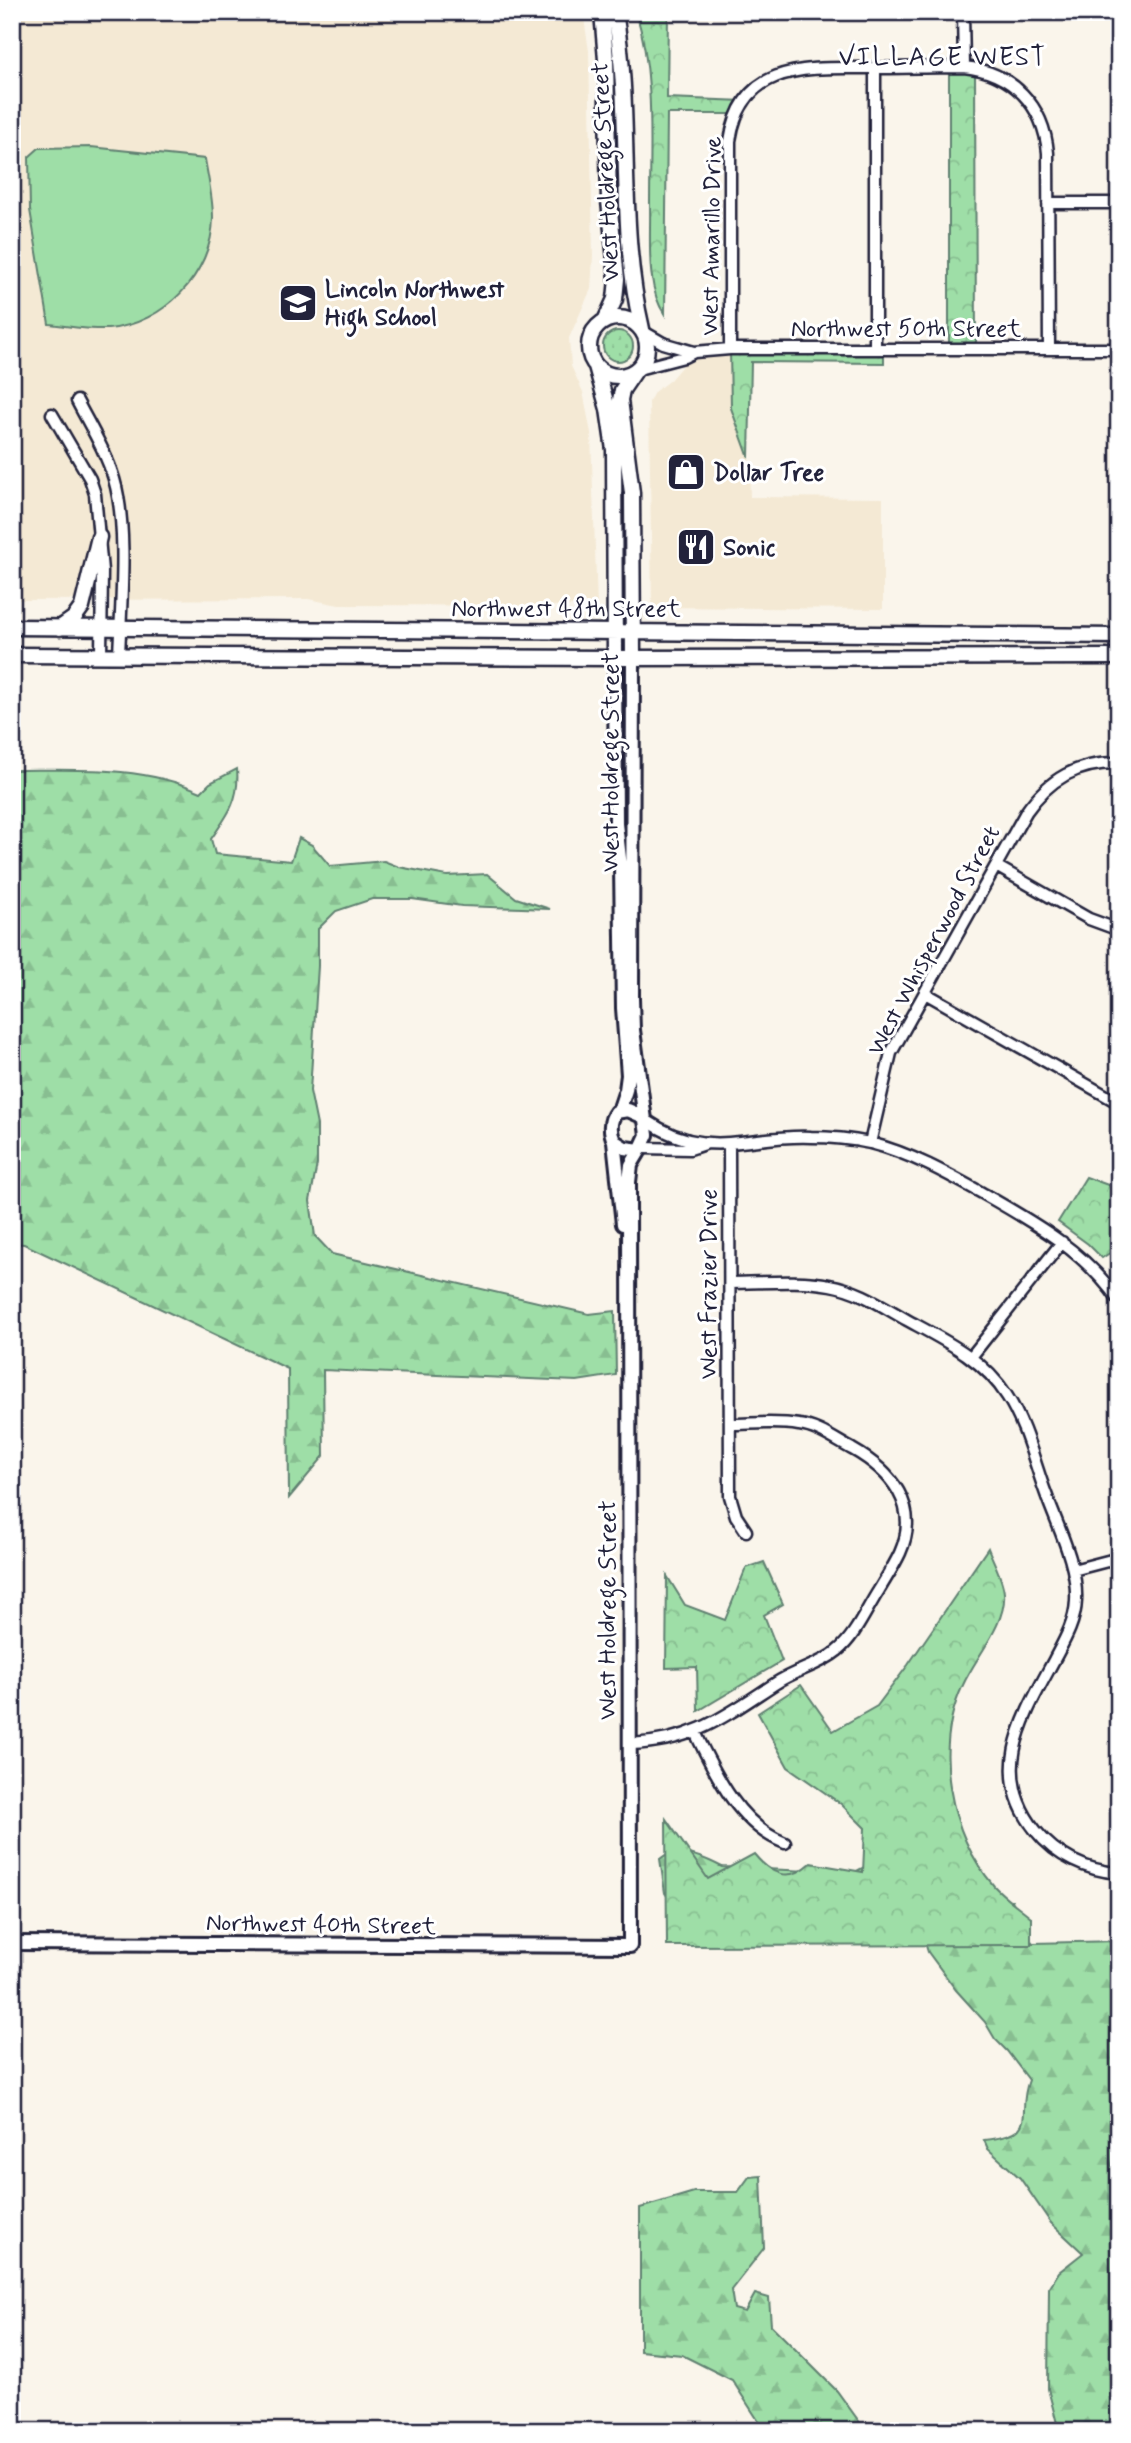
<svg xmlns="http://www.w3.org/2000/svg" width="1131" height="2443" viewBox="0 0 1131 2443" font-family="Mynerve,sans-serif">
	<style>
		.built { fill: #f4e9d4 }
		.grass { fill: #9edea7; stroke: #608071; stroke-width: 2 }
		.forest { fill: url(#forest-firs); stroke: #608071; stroke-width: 2 }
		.park { fill: url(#park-crowns); stroke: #608071; stroke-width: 2 }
		.garden { fill: url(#garden-dots); stroke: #608071; stroke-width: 2 }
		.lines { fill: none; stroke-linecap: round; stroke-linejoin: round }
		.minor-casing { stroke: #22223b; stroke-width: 15 }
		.tertiary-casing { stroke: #22223b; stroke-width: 18 }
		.secondary-casing { stroke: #22223b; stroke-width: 19 }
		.minor { stroke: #fff; stroke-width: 10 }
		.tertiary { stroke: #fff; stroke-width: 12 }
		.secondary { stroke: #fff; stroke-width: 14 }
		.labels { text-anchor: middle; stroke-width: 6; stroke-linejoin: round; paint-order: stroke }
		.street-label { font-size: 24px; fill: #22223b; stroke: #fff }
		.poi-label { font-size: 24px; font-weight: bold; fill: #22223b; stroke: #fff; text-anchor: start }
		.neighbourhood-label { font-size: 26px; letter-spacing: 2px; fill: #22223b; stroke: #fff }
	</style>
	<defs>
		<pattern id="forest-firs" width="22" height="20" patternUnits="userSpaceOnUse" patternTransform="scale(1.75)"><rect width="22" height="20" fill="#9edea7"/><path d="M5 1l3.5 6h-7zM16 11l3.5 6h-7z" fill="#88be91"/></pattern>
		<pattern id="park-crowns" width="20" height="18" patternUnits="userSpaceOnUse" patternTransform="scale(1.75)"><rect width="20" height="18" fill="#9edea7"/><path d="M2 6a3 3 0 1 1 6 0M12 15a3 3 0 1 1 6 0" fill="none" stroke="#88be91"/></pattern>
		<pattern id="garden-dots" width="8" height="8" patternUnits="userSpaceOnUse" patternTransform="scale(1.75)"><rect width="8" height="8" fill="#9edea7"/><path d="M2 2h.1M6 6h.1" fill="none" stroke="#88be91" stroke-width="1.8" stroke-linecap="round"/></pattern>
	</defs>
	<rect width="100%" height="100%" fill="#faf5eb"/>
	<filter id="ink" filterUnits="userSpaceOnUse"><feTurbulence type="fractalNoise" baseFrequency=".0143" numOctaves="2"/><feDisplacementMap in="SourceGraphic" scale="14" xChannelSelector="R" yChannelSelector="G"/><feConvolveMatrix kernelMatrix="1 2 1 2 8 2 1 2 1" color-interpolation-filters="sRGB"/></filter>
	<g filter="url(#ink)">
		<!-- built -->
		<path class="built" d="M12,12H583L589,51L593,256L591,289L569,338L571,366L583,392L591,433L597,606L339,605L308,599L12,600Z
			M730,349L731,408L749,458L750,497L883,498V609L652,607L649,402L654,392L670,380L694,352Z"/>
		<!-- grass -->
		<path class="grass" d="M91,147L205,159C208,178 213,198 213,218C212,274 164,324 108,329C89,330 68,326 49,324L30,210L29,157L39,148Z"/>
		<!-- forest -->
		<path class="forest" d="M237,769C240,799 228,815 211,839L215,854L291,861L299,838L312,845L330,866L384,861L399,867L447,876L487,874L516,898L550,909L462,906L412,899H372L336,911L318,929V966L310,1091L317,1125V1164L310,1201L315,1236L332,1254L589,1314L615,1311L616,1375L577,1381L323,1370L324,1456L289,1498L288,1369L24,1244L12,1243V770C75,770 143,765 201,792L210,783Z
			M671,1851C690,1852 705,1858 722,1867L853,1873L887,1855L962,1853L1006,1900H1012L1026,1934L1033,1943L1119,1941V2114L1112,2166L1119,2177V2431H1059L1048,2389L1049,2288L1059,2272L1083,2253L1051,2223L1020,2178L988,2149L984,2140C1042,2134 1015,2115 1029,2080L1007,2051L995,2039L985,2022L956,1990L928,1952L921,1930L674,1907L665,1893L660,1859Z
			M761,2176L764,2248L731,2290L734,2309L745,2312L755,2294L769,2298L771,2325L837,2391L866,2431H765L732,2380L682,2355L640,2351V2208L694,2192H738L749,2177Z"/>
		<!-- park -->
		<path class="park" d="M636,12H668L667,98L744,101L737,114H667L665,315C645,286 651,239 650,205C650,141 655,74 636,12Z
			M949,68L975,69L976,349L949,348Z
			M884,348V363L751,362L749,458L731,408L730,349Z
			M1086,1177L1119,1189V1247L1102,1258L1088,1244L1058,1222Z
			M988,1548C993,1561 1003,1579 1004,1593C1007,1623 975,1658 963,1685C933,1748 949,1833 994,1886C1004,1897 1019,1907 1031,1917V1945L667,1946L666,1819L708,1879L754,1854C771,1875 789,1883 811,1863L863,1872L865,1828L841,1804L788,1767L758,1713L801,1685L833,1731L877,1706L908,1665Z
			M764,1562L783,1604L764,1615L782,1661L698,1711L697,1667L666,1668L667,1576L685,1605L725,1620L746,1568Z"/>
		<!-- garden -->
		<path class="garden" d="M603 346a15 15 0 1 1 30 0a15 15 0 1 1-30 0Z"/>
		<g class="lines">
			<!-- minor casing -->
			<g class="minor-casing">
				<path id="minor" d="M963,12L964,67
					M875,68V348
					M1048,203H1119
					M644,332L663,343L694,352
					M730,349V141C742,61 809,68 871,68C902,68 933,67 964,67C1012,72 1044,105 1048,153L1049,349
					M638,369L684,357L694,352L730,349H1119
					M77,401C90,426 106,452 114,479C128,526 121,604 119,655
					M52,414L90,479L95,494L102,571L101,655
					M996,866L1089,919L1119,930
					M925,993L1119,1103
					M646,1120C707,1162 747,1134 811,1137C830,1137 851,1139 870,1143C910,1153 946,1173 982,1193C1033,1222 1085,1251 1119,1301
					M870,1143L891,1053L1026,812C1049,779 1078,762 1119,763
					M729,1144L730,1496L736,1516L746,1531
					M643,1148L690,1149L705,1144
					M730,1283C762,1283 798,1279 830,1285C859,1290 882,1306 907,1320C944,1340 984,1359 1007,1396C1026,1425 1034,1462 1046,1494C1058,1528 1078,1565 1076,1601C1075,1623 1064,1641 1054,1660C1024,1716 988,1772 1036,1831C1056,1856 1087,1871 1119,1873
					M971,1357L1062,1242
					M1073,1570L1119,1558
					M695,1732C715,1774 740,1826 785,1843
					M631,1744C695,1741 725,1716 776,1683C795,1670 819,1666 837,1651C855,1637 866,1610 879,1590C886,1578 894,1566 900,1553C921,1506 891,1471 852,1449C835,1440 818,1427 799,1425C777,1421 752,1424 730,1424"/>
			</g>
			<!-- tertiary casing -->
			<g class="tertiary-casing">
				<path id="tertiary" d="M615,658L616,824L621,867L623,1008L628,1075L626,1090L619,1111
					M633,658L632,999L633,1030L647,1135L640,1150L625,1148L614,1141C610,1132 609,1121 616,1112L628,1110L644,1117
					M614,1141L623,1224
					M12,1943L630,1946L629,1182L631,1165L640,1150"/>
			</g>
			<!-- secondary casing -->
			<g class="secondary-casing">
				<path id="secondary" d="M602,12L606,60L609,201L617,279L615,299L605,321
					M615,12C633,118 617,223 642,329
					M589 347a29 29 0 1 1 58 0a29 29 0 1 1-58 0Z
					M596,366L608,409L614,450L615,658
					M12,627L1119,636
					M60,628L74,618L82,607L99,537
					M12,655L615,658L1119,657
					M633,658L632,493L620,400L622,390L635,371"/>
			</g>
			<!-- minor -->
			<use href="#minor" class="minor"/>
			<!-- tertiary -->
			<use href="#tertiary" class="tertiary"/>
			<!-- secondary -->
			<use href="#secondary" class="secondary"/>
		</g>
	</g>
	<!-- icons -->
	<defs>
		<g id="school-square" transform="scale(2.0125)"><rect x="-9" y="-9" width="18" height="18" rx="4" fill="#22223b" stroke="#fff"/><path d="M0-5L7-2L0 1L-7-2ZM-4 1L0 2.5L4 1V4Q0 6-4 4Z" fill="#fff"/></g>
		<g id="shop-square" transform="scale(2.0125)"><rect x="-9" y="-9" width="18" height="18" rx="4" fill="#22223b" stroke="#fff"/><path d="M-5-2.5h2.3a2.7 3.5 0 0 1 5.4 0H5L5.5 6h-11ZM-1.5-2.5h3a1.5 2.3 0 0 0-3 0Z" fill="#fff"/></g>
		<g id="restaurant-square" transform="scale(2.0125)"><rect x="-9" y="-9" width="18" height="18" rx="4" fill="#22223b" stroke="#fff"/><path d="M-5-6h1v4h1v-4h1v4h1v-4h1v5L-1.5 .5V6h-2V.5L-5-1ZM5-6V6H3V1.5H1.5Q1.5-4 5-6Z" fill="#fff"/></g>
	</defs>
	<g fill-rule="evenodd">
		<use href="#school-square" x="298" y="303"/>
		<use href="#shop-square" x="686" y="472"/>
		<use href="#restaurant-square" x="696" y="547"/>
	</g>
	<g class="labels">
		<!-- street labels -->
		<g class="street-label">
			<text transform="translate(605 172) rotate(-93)" y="8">West Holdrege Street</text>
			<text transform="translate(711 236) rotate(-89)" y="8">West Amarillo Drive</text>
			<text x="906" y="336">Northwest 50th Street</text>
			<text x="566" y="616">Northwest 48th Street</text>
			<text transform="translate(610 762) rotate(-90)" y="8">West Holdrege Street</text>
			<text transform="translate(933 940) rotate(-62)" y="8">West Whisperwood Street</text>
			<text transform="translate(708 1284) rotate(-90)" y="8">West Frazier Drive</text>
			<text transform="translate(607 1610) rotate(-90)" y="8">West Holdrege Street</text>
			<text transform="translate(321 1924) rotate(1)" y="8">Northwest 40th Street</text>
		</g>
		<!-- poi labels -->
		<g class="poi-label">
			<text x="325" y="297">Lincoln Northwest<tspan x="325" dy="28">High School</tspan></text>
			<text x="713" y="480">Dollar Tree</text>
			<text x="723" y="555">Sonic</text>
		</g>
		<!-- neighbourhood labels -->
		<g class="neighbourhood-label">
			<text x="943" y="65">VILLAGE WEST</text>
		</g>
	</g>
	<!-- margin -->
	<rect width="1131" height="2443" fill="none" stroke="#fff" stroke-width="42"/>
	<rect x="21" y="21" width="1089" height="2401" fill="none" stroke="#22223b" stroke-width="2.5" filter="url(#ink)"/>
</svg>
